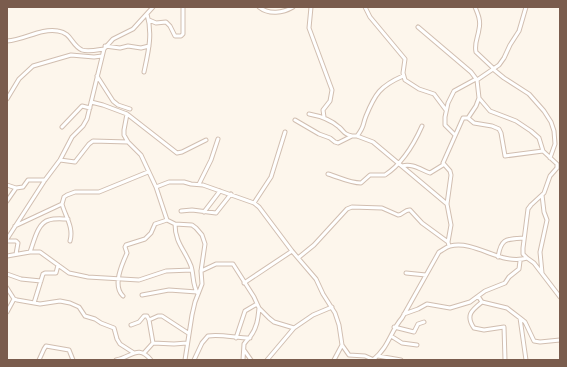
<svg xmlns="http://www.w3.org/2000/svg" width="567" height="367" viewBox="0 0 567 367" font-family="Barlow,sans-serif">
	<style>
		.lines { fill: none; stroke-linecap: round; stroke-linejoin: round }
		.minor-casing { stroke: #d1beb0; stroke-width: 5 }
		.minor { stroke: #fff; stroke-width: 3 }
	</style>
	<rect width="100%" height="100%" fill="#fdf6ec"/>
	<g class="lines">
		<!-- minor casing -->
		<g class="minor-casing">
			<path id="minor" d="M259,7C269,15 283,13 293,7
				M311,7L309,28L332,90L330,101L323,110L324,117
				M365,7L370,17L405,59L403,73L405,80L419,89L434,94L446,110
				M475,7C478,14 481,21 479,29C478,38 474,43 476,52L493,68
				M149,20L156,23L166,22L170,26L175,36H181L183,34V7
				M418,27L471,72L477,80L479,98L476,106L468,118
				M7,41C25,40 40,28 58,31C72,33 71,45 82,50C88,52 97,50 104,49
				M105,46L120,48L128,46L141,48L149,46
				M493,69L504,78L529,94L544,111L551,122L554,131L555,144L550,158
				M144,72C148,53 153,34 147,14
				M97,76L113,101L118,105L130,109
				M477,80L499,65L504,58L510,45L519,31L526,7
				M479,98L490,111L516,121L531,131L539,138L543,151L557,164V168L550,176L544,193L531,205L528,209L523,248V254L527,258L534,263L560,297
				M7,99L19,79L33,66L71,55L94,57L102,56
				M91,102L103,105L127,114L124,130V135L128,142L141,155L156,187L167,220L175,224L192,225L196,228L202,235L205,244L201,271L202,284L195,302L192,315L185,360
				M127,114L177,153L182,152L206,140
				M309,114C320,116 330,119 339,127C345,132 343,134 352,136
				M295,120L319,134L330,138L335,142L338,143L352,136H357L373,142L447,204
				M62,127L82,106L90,108
				M455,135L445,125V117L448,103L454,91L476,79
				M357,136C365,126 362,126 366,116C375,94 380,86 403,76
				M60,160L75,162L89,144L93,141L128,142
				M402,166C413,163 421,170 430,173L443,165
				M328,174C339,177 349,183 361,183L370,175H385C402,164 414,144 422,126
				M199,184L211,160L218,139
				M7,185L16,188
				M156,187L169,182H184L191,184L203,185L254,203L259,207L292,251L316,279L323,294L335,313L339,325L342,345L334,360
				M542,195L544,212L547,220L540,252L542,273
				M7,201L16,188L23,187L28,180H45
				M254,203L271,177L285,132
				M181,211L192,210L216,213L231,194
				M204,212L220,191
				M175,224C175,243 185,250 191,266C194,275 192,285 198,294
				M15,226L62,204
				M7,239L45,180L60,160L72,137L83,126L87,119L104,49L113,39L133,29L153,7
				M7,241H16L18,243L16,254
				M70,241C74,227 65,216 62,204L64,197L67,195L75,192H99L148,172
				M449,246L448,242L451,225L447,204L451,175L450,171L443,163L463,118H468L474,123L492,126L499,129L501,133L505,156L543,151
				M30,252C34,242 37,223 49,220C55,218 62,219 68,219
				M7,256L30,252H40L69,273L88,277L139,280L166,271L192,270
				M498,257C501,238 506,239 524,238
				M298,258L314,245L347,209L352,207L382,208L398,215C403,215 405,209 410,210L422,223L448,242
				M201,271L216,264H233L254,297L259,308L269,318L274,322L294,328L313,315L332,307
				M406,273L426,275
				M7,274L21,279L41,281
				M244,283L292,251
				M7,288L14,299L17,300L40,304L60,301L70,303L79,307L85,316L95,319L101,323L114,328L117,339L120,344L134,353
				M142,295L169,290L197,292
				M123,296C112,286 122,264 127,253L125,247L126,245L145,239L151,233L155,224L167,220
				M478,296L482,302L507,308L520,318L526,360
				M482,302C472,310 465,315 474,328L484,330L504,327L505,360
				M34,303L43,274L45,273H56L58,265
				M7,312L14,299
				M404,314L418,309L427,304L450,308L470,302L485,291L505,283L509,277L519,269L520,261
				M520,318L525,322L534,341L540,342L560,340
				M149,320L158,316H162L188,333
				M131,325L139,322L144,316H147L149,320L153,343
				M394,327L414,332L418,324L424,322
				M391,336L402,343L417,345
				M236,338L245,311L257,304
				M342,345L349,355L365,356L374,360
				M244,350L251,360
				M144,353L153,343L174,344L187,343
				M378,356L401,360
				M39,360L44,349L46,346L69,350L73,360
				M116,360C132,357 138,344 151,360
				M194,360L202,343L208,336C221,334 236,338 250,338
				M243,360L244,344C246,341 248,339 250,337C257,328 258,319 259,308
				M267,360L294,328
				M373,360C389,347 390,332 402,318L439,252C443,250 446,247 450,246C477,240 500,266 527,258"/>
		</g>
		<!-- minor -->
		<use href="#minor" class="minor"/>
	</g>
	<!-- border -->
	<rect width="567" height="367" fill="none" stroke="#7a5c4d" stroke-width="16"/>
</svg>
